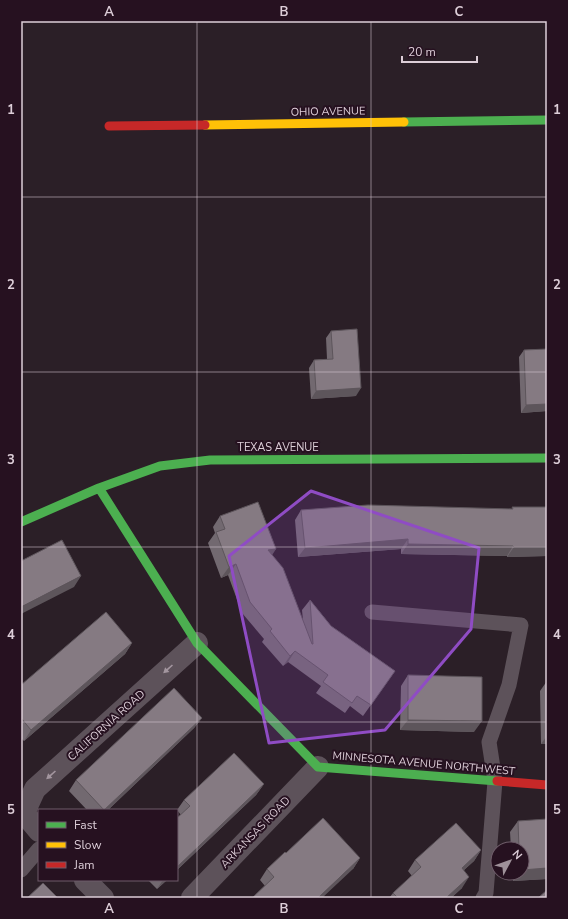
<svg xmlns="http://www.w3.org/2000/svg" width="568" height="919" viewBox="0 0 568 919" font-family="'Nunito Sans',sans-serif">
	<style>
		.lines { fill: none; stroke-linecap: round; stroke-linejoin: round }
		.lane { stroke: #5d525a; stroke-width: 15 }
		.street { stroke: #5d525a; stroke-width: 22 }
		.fast { stroke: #4caf50; stroke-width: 9 }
		.slow { stroke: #ffc107; stroke-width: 9 }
		.jam { stroke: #c62828; stroke-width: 9 }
		.wall { fill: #726970 }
		.shaded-wall { fill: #5d555b }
		.building { fill: #857a82; stroke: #5d555b }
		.oneway { fill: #a3969f }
		.marked { fill: #8f4cc4; fill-opacity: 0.2; stroke: #8f4cc4; stroke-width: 3; stroke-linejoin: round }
		.grid { fill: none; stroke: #ddced8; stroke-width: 1; stroke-opacity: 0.55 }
		.labels { text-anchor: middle; stroke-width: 4; stroke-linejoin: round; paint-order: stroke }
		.street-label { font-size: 11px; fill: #ddced8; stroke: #261120 }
		.neatline { fill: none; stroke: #ddced8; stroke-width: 1.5 }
		.grid-label { font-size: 13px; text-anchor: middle; font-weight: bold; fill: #ddced8 }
	</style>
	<rect width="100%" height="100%" fill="#2b1f27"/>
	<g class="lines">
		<!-- lane -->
		<path class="lane" d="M372,612L521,625L509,685L489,742L495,781L486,893L483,898
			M21,870L39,849"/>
		<!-- street -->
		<path class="street" d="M39,831L24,813L35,789L197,643
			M85,880L103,898
			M192,898L318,767"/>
		<!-- fast -->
		<path class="fast" d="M404,122L547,120
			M99,488L197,643L318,767L497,781
			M21,522L99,488L160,466L210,460L547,458"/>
		<!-- slow -->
		<path class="slow" d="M205,125L404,122"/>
		<!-- jam -->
		<path class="jam" d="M109,126L205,125
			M497,781L547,785"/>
	</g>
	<!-- wall -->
	<path class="wall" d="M331,331L356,396L311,399L309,368L314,360L327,359L326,338Z
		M547,349V411L521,413L519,357L524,350Z
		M512,507H547V556L507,557V556L401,554V549L298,557L295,520L301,510L512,509Z
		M220,516L272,555L303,621L302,610L310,600L331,626L395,671L363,716L350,706L345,713L316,693L321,686L288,662L283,666L262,642L264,639L242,613L228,575L221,578L208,543L215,533L213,527Z
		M132,643L125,654L24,741L21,738V685Z
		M408,675L474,732L400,730L401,686Z
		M547,681V744H541L540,691Z
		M202,718L194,728L108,810H87L69,791L76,780Z
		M264,784L256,795L177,870V818L181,815L177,810L184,800Z
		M518,821L547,879L513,881V873H522V849H511L510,832Z
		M481,850L474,861L464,870L462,888L451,898H389L393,893L412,876L408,871L415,860Z
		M286,853L360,858L353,869L265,886L260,880L267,869Z
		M148,880H167L157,889Z"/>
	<!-- shaded-wall -->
	<path class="shaded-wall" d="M361,388L356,396L311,399L316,391Z
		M547,404V411L521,413L526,405Z
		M408,539L401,549L298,557L305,548Z
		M408,544L513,546L507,556L401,554Z
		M514,547H547V556L507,557Z
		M276,549L269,560L268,550Z
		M236,564L228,575L221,578L229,567Z
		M81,576L74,587L21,614V607Z
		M132,643L125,654L24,741L31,730Z
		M295,651L288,662L283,666L290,656Z
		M202,718L194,728L108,810H104Z
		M408,720L482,721L474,732L400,730Z
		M547,736V744H541Z
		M264,784L256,795L177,870V867Z
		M481,850L474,861L454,879L462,868Z
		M360,858L353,869L322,898H318Z
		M547,868V879L513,881L519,873H522V870Z
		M469,877L462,888L451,898H446Z
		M163,880H167L157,889Z"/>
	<!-- building -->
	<path class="building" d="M357,329L361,388L316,391L314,360L333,359L331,331Z
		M547,349V404L526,405L524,350Z
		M258,502L276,549L268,550L283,568L312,644H313L310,600L331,626L395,671L371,705L357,696L352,703L323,682L328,675L295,651L290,656L270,631L272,629L250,602L236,564L229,567L216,532L225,529L220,516Z
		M368,505L513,509L512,507H547V547H514L513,546L408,544V539L305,548L301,510Z
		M62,540L81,576L21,607V561Z
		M106,612L132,643L31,730L21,718V685Z
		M408,675L482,677V721L408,720Z
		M174,688L202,718L104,810L76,780Z
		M234,753L264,784L177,867V818L190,806L184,800Z
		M323,818L360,858L318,898H252L274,877L267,869L285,852L286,853Z
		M547,819V868L522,870V849H519L518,821Z
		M456,823L481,850L462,868L469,877L446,898H398L393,893L421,867L415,860Z
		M43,883L58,898H27Z
		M547,890V898H538Z"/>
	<!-- one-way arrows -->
	<defs><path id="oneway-solid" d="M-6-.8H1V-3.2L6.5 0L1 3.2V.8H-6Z"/></defs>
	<g class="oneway">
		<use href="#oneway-solid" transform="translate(168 669) rotate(138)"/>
		<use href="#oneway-solid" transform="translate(51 775) rotate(138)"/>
	</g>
	<!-- marked area -->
	<path class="marked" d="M311,491L479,548L471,629L385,730L269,743L229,556Z"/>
	<!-- grid -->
	<path class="grid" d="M197,21V898M371,21V898M21,197H547M21,372H547M21,547H547M21,722H547"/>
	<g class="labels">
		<!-- street labels -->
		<g class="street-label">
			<text transform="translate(328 111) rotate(-1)" y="4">OHIO AVENUE</text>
			<text x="278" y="451">TEXAS AVENUE</text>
			<text transform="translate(106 725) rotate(-42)" y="4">CALIFORNIA ROAD</text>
			<text transform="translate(424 763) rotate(5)" y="4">MINNESOTA AVENUE NORTHWEST</text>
			<text transform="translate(255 832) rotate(-46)" y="4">ARKANSAS ROAD</text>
		</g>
	</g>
	<!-- border -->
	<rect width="568" height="919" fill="none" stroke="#261120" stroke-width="44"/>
	<!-- legend -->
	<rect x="38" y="809" width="140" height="72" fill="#261120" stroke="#6f5d6a"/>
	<rect x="46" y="822" width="20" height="6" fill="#4caf50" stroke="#6f5d6a"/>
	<text x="74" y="829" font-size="12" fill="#ddced8">Fast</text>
	<rect x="46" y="842" width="20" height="6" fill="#ffc107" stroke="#6f5d6a"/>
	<text x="74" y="849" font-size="12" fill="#ddced8">Slow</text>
	<rect x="46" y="862" width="20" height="6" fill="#c62828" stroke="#6f5d6a"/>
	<text x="74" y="869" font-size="12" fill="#ddced8">Jam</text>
	<!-- north arrow -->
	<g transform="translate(510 861) rotate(49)"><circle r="19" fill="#261120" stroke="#6f5d6a"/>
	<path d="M0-3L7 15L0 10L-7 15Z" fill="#9f919a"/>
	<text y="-6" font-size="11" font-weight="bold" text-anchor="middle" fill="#ddced8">N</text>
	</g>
	<!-- scale -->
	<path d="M402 56v6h75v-6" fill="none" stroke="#ddced8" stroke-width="2"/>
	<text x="408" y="56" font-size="12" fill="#ddced8" stroke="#261120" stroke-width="3" paint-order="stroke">20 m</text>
	<rect x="22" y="22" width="524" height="875" class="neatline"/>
	<g class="grid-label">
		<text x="109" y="16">A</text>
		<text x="284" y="16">B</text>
		<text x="459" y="16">C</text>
		<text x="11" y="114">1</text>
		<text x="557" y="114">1</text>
		<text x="11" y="289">2</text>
		<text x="557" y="289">2</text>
		<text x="11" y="464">3</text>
		<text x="557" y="464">3</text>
		<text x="11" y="639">4</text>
		<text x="557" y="639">4</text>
		<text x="11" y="814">5</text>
		<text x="557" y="814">5</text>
		<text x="109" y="913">A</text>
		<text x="284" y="913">B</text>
		<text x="459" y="913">C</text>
	</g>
</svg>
